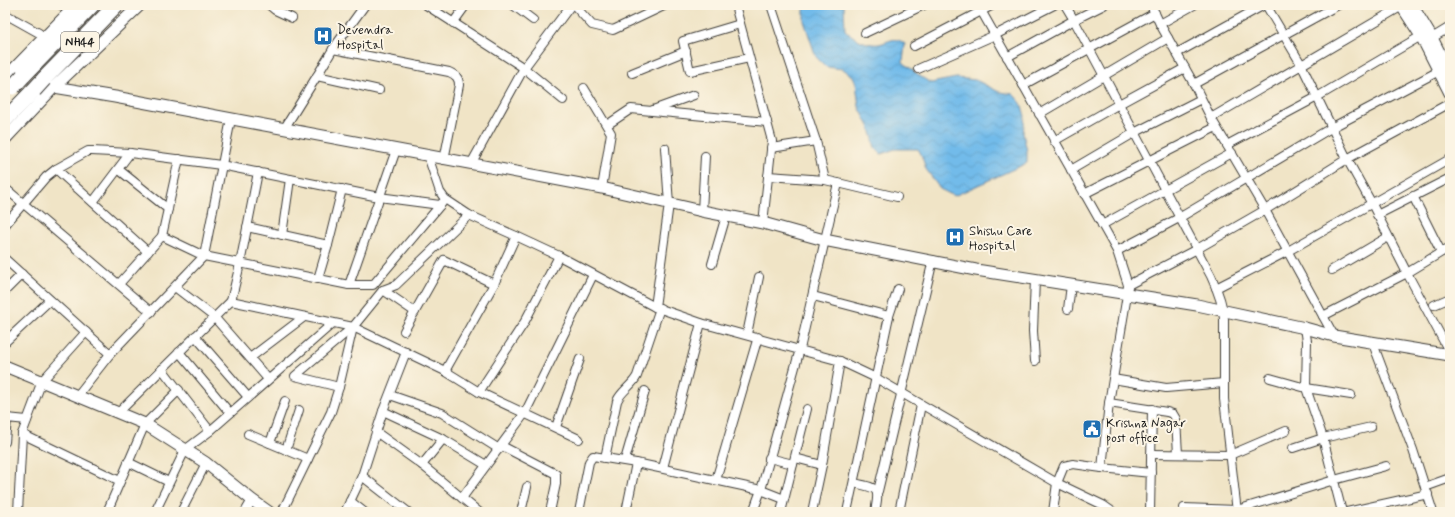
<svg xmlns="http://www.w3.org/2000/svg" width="1455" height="517" font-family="Mynerve,sans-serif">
	<defs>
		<pattern id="water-waves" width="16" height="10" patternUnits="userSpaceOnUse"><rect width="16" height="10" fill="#72bbea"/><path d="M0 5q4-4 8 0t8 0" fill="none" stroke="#62a0c8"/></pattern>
	</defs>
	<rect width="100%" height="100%" fill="#fcf5e5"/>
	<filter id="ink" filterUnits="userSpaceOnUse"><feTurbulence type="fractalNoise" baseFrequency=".025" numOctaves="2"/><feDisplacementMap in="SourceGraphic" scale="8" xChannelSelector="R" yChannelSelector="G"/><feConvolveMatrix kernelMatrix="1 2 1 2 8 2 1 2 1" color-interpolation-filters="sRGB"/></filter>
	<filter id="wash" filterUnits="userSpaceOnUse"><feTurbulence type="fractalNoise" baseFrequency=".012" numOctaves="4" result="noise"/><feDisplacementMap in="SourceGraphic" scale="16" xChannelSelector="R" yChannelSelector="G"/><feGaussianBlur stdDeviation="0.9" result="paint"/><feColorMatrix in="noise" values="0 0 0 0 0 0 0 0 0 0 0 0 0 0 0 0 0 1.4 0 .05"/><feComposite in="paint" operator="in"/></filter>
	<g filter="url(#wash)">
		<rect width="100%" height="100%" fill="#f0e4c6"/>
		<path fill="url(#water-waves)" stroke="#476c83" d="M807 5H844L845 30C853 37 862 43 873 44 886 46 893 33 905 44L903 62 921 77 931 83 956 78 976 80 999 92 1013 94 1021 103 1025 116 1023 133 1027 151V163L954 196 940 189 926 169 921 154 918 149H895L881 154 875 148 870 128 859 107 856 83 853 76 843 69 826 67 816 57 804 21V10Z"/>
	</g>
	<g filter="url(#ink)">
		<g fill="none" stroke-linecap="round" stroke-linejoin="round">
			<defs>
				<g id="street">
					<polyline points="61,5 71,10"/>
					<polyline points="269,5 275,10 292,18"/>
					<polyline points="426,5 524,68 563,100"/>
					<polyline points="513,5 533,20"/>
					<polyline points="574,5 592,25 613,30 666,5"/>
					<polyline points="735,5 772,141 763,223"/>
					<polyline points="771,5 816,141 825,180"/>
					<polyline points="978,5 1117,251 1128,285 1127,295 1109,403 1102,468 1151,473"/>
					<path d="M1065 5 1074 20 1211 276C1217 289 1223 304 1224 319V399L1237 512"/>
					<polyline points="1151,5 1160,24 1194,84 1211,118 1265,210 1334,336"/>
					<polyline points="1266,5 1301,64 1347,159 1372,204 1407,273 1450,353"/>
					<polyline points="5,14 39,33 45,38"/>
					<polyline points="453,23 466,5"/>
					<polyline points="740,24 683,41 690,71 749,58"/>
					<polyline points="1160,24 1194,5"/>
					<polyline points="865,33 924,5"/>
					<polyline points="1432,38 1450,27"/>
					<polyline points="914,46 993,5"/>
					<path d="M333 49 449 72C456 75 459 78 459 85L444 160"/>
					<polyline points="1177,53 1264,5"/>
					<polyline points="1007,57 1074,20 1104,5"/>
					<polyline points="918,69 995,35 1054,5"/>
					<polyline points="632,73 686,51"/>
					<polyline points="317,76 379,90"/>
					<polyline points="1194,84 1338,5"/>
					<polyline points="1023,85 1155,13"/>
					<polyline points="584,88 611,133 602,188"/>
					<polyline points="653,110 694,95"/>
					<polyline points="1039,114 1168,38"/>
					<polyline points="1211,118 1402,6"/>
					<polyline points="231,119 204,256 349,285 396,150"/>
					<polyline points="607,125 631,109 767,122"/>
					<polyline points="284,129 317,76 333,49 365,5"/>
					<polyline points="1054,141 1119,104 1185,68"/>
					<polyline points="1227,145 1317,97 1421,36"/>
					<polyline points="771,148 816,141"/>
					<polyline points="428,156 440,192 445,199 469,215 516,236 559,256 655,307 701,323 840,361 876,378 1057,483 1103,505 1113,512"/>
					<polyline points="471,164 524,68 571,5"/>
					<polyline points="56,169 148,252"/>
					<polyline points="118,169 168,209"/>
					<polyline points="1071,170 1134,133 1201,99"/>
					<polyline points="258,172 240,264 231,301 353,327"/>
					<polyline points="838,183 897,197"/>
					<polyline points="5,188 151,312"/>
					<polyline points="1084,194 1216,127"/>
					<polyline points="1413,196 1441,252"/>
					<polyline points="93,202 130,153"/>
					<polyline points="702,211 705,156"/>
					<polyline points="1377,215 1450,178"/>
					<polyline points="5,225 46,177 56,169 88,151 92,151 130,153 221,165 379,197 440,205"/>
					<polyline points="1102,225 1232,153"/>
					<polyline points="247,227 328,245"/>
					<polyline points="282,235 290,179"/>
					<polyline points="1117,251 1179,218 1331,128 1439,71"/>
					<polyline points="5,259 110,354"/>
					<polyline points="712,264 726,216"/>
					<polyline points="1332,270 1388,237"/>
					<polyline points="318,279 328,245 342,189"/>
					<polyline points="119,284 162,236 179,159"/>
					<polyline points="349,285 373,285 442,203"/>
					<polyline points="1128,285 1197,249 1265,210 1347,159 1450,103"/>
					<polyline points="175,287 214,317 268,379"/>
					<polyline points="1216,288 1288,251 1450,159"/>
					<polyline points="383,290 415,312"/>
					<polyline points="5,291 22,274"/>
					<polyline points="813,296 889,316"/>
					<polyline points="1434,305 1450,298"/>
					<polyline points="655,307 669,204 665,148"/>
					<polyline points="1068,309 1071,285"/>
					<polyline points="1323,316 1407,273 1450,247"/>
					<polyline points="1305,328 1307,341 1306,388 1323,438 1342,512"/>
					<polyline points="404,331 444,260 494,284"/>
					<polyline points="747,334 759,277"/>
					<polyline points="195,336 248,397"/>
					<polyline points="1372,341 1413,450 1433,512"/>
					<polyline points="5,342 50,300"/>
					<polyline points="179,352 230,413"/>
					<polyline points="250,358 304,317"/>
					<polyline points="1035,361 1033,331 1035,279"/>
					<polyline points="162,369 210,431 333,323"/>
					<polyline points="445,371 494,284 516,236"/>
					<polyline points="1270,378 1306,388 1351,395"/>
					<polyline points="1113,379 1166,388 1224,383"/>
					<polyline points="339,387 295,376 353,327 383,290 396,285 469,215"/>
					<polyline points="479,392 524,323 559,256"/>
					<polyline points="390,395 442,413 499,449"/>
					<polyline points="77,396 110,354 204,256 162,236"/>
					<polyline points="1109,403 1167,412 1173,414 1176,419 1178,454"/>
					<polyline points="383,411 443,439 486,465"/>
					<polyline points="118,413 231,301"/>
					<polyline points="556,427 580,359"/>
					<polyline points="376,432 422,465 479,512"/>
					<polyline points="22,434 120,481"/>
					<polyline points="248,434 308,459"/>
					<polyline points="5,442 7,418 27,420"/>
					<polyline points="270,443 285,401"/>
					<polyline points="502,446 556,474 556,484 550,512"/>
					<polyline points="1293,448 1323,438 1371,427"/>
					<polyline points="286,450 299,410"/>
					<polyline points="1151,454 1230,455 1286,431"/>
					<path d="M605 458 617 401C621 391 632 386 637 376L660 308"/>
					<polyline points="769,458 793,464"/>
					<polyline points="795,458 822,465"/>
					<polyline points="625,460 645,391"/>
					<polyline points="128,462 169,482"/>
					<polyline points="422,465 443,439"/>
					<polyline points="663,468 701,323"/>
					<polyline points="362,476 408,512"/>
					<polyline points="716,480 758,337"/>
					<path d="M854 483C878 489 880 486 875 512"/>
					<polyline points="1425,487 1450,478"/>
					<polyline points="878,491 933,260"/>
					<polyline points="462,498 525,413 593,275"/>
					<polyline points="350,501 364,512"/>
					<polyline points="1184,508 1237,510 1334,480 1386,466"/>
					<polyline points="18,512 22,434 42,381 86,332"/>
					<polyline points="107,512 145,424 179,390"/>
					<polyline points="155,512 185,450 210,431"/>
					<polyline points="181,512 206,463"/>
					<polyline points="245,512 252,500"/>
					<polyline points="282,512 331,412 339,387 353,327 445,371 479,392 579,439"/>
					<polyline points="345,512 362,476 383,411 406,352"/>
					<polyline points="521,512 527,487"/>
					<polyline points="579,512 589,462 593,456 636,463"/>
					<polyline points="626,512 636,463 761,490 784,499"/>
					<polyline points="753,512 761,490 800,349 838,183 825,180 768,176"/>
					<polyline points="781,512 807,409"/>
					<polyline points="812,512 822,465 840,361"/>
					<polyline points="847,512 889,316 898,289"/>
					<polyline points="899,512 921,405"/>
					<polyline points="1053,512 1057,483 1064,466 1073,464 1102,468"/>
					<polyline points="1150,512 1152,409"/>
					<polyline points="1347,512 1428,494"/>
				</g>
				<g id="secondary">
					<polyline points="1401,5 1421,36 1450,93"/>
					<polyline points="1412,5 1432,38 1450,74"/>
					<polyline points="5,78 76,5"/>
					<polyline points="54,87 115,97 602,188 702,211 763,223 824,240 976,270 1197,305 1305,328 1334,336 1450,355"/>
					<polyline points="5,139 54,87 140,5"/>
					<polyline points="5,366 145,424 206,463 252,500 269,512"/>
				</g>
				<g id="highway">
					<polyline points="23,76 92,5"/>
					<polyline points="44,79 116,5"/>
					<polyline points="5,120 34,90"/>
				</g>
			</defs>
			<use href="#street" stroke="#3c3a36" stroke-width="10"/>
			<use href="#secondary" stroke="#3c3a36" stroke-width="13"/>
			<use href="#highway" stroke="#3c3a36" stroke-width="17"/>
			<use href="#street" stroke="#fff" stroke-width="8"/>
			<use href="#secondary" stroke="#fff" stroke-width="11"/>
			<use href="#highway" stroke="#fff" stroke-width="15"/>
			<defs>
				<g id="highway-bridge">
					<polyline points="13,87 23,76"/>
					<polyline points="34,90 44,79"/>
				</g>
			</defs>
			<use href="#highway-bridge" stroke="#3c3a36" stroke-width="17" stroke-linecap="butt"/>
			<use href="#highway-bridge" stroke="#fff" stroke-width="15"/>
		</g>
	</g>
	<defs>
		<symbol id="hospital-square" viewBox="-11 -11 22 22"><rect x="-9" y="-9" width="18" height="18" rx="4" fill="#1f6fb2" stroke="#fcf5e5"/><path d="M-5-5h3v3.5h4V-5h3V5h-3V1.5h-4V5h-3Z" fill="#fff"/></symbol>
		<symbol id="civic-square" viewBox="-11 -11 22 22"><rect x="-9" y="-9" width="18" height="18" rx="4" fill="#1f6fb2" stroke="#fcf5e5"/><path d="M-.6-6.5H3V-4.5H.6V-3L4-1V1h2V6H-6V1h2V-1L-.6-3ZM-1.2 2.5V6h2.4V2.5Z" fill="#fff"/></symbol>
	</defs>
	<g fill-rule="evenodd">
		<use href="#hospital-square" x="312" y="25" width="22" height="22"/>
		<use href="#hospital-square" x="944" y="226" width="22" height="22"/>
		<use href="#civic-square" x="1081" y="418" width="22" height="22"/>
	</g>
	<g text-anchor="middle" stroke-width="4" stroke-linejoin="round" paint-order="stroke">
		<rect fill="#fcf5e5" stroke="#5f5d58" stroke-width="1" x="61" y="32" width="38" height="20" rx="3"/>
		<g font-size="12" font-weight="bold" fill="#1c1c1c">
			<text x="80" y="46">NH44</text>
		</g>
		<g font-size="13" fill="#1c1c1c" stroke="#fcf5e5" text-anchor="start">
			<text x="337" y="34">Devendra<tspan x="337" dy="15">Hospital</tspan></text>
			<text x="969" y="235">Shishu Care<tspan x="969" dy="15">Hospital</tspan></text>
			<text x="1106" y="427">Krishna Nagar<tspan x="1106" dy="15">post office</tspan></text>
		</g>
	</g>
	<rect width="1455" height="517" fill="none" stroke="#fcf5e5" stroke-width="20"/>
</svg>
